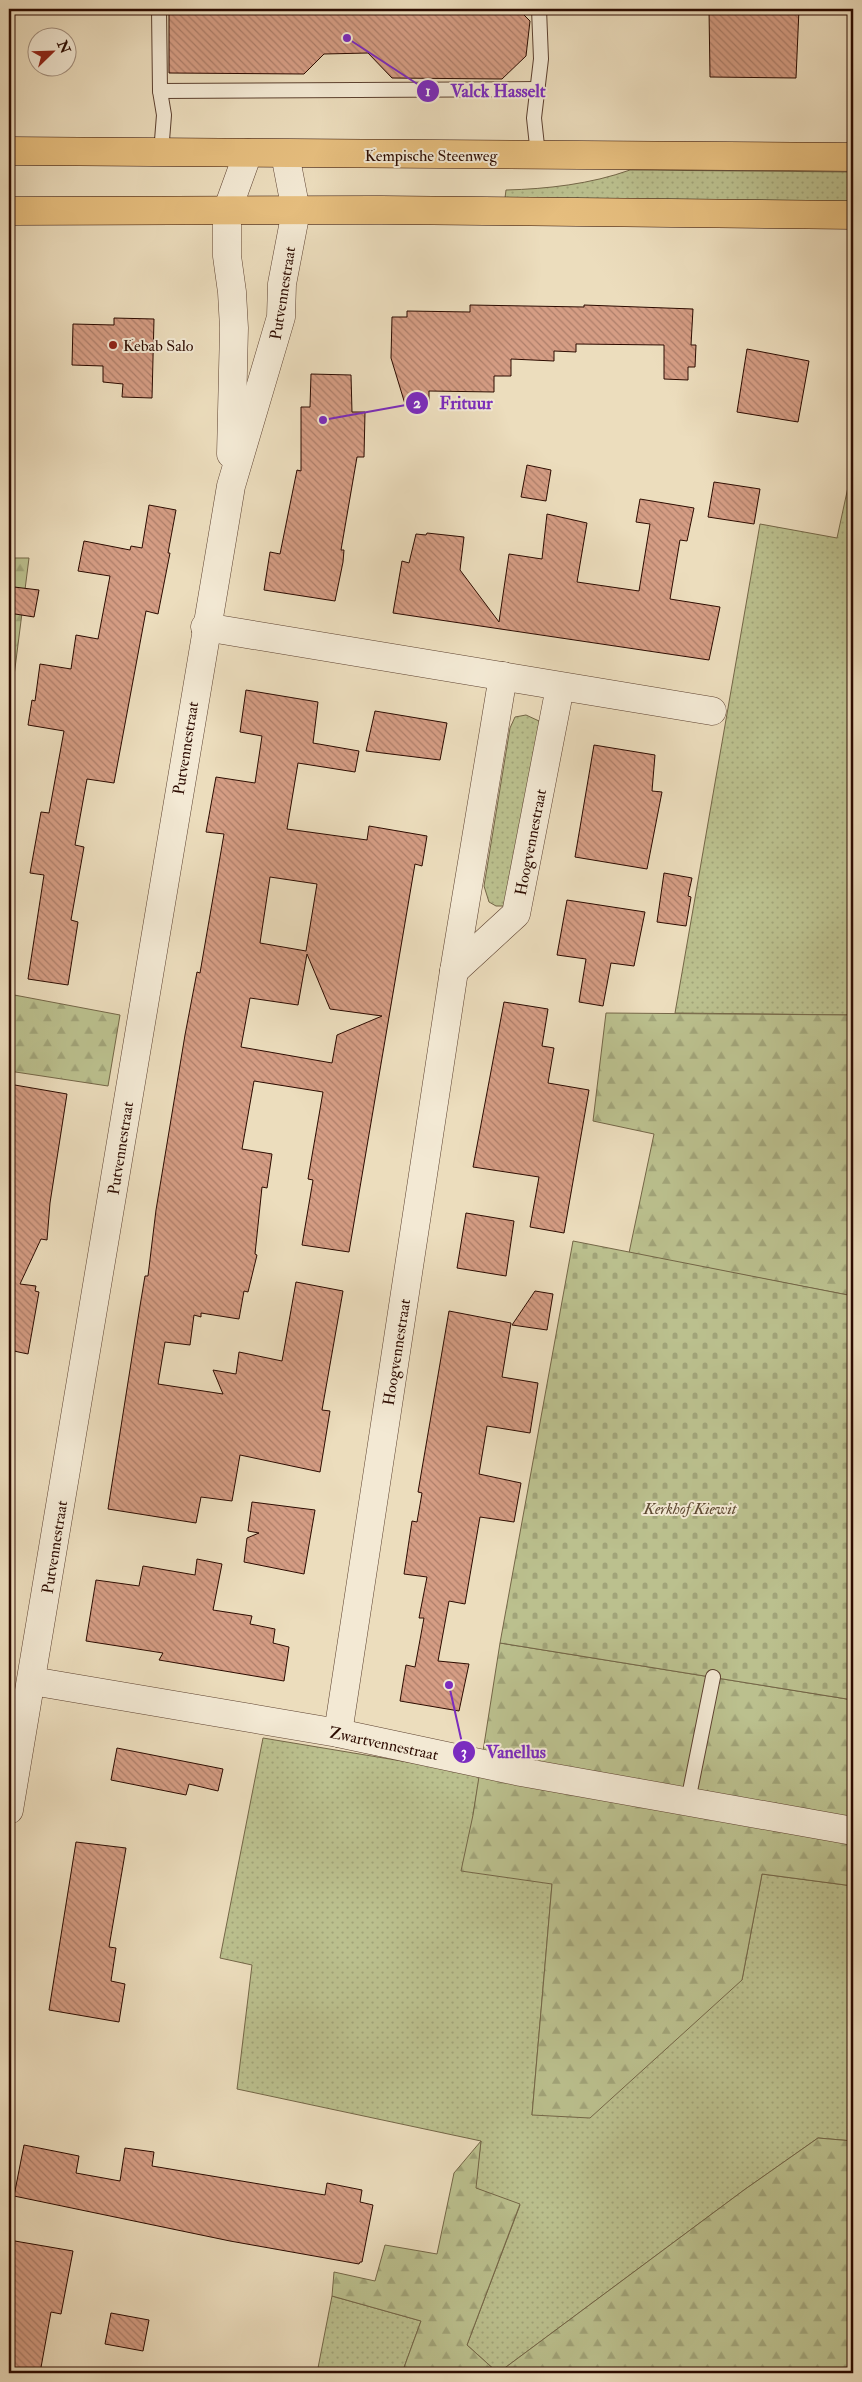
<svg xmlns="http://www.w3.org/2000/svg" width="862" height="2382" font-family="'IM FELL Double Pica',serif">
	<defs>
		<pattern id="green-dots" width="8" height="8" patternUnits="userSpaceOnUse" patternTransform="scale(1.25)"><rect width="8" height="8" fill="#bbc08e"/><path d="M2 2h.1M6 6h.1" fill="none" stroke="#a1a479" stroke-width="1.8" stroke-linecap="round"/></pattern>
		<pattern id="forest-firs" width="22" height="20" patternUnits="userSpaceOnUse" patternTransform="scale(1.25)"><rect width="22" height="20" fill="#bbc08e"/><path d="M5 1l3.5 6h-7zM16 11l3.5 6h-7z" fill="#a1a479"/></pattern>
		<pattern id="cemetery-stones" width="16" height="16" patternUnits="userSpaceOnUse" patternTransform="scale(1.25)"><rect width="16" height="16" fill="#bbc08e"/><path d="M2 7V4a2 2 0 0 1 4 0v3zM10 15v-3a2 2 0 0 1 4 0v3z" fill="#a1a479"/></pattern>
		<pattern id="building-back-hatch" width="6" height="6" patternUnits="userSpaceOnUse" patternTransform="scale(1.25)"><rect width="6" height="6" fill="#d59d84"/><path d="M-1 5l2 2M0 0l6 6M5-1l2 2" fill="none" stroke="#ad7e6a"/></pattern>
	</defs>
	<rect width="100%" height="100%" fill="#ecddbd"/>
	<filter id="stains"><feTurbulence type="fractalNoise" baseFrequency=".004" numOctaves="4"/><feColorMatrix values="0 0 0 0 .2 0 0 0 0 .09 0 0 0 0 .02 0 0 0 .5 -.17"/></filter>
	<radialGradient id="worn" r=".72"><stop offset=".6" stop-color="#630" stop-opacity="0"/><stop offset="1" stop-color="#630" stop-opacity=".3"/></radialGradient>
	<g fill="url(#green-dots)" stroke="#746647">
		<path d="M630 170 853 172V203L505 198 506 190C547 189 591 184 630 170Z"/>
		<polygon points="853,464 853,1015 675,1013 760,524 837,538"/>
		<polygon points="526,715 539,721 541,729 506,906 496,906 489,902 484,886 510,728 515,717"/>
		<polygon points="263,1738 480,1774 473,1815 552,1884 532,2115 742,1980 762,1874 853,1886 853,2141 818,2138 744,2190 498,2373 467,2345 520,2205 475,2188 481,2141 237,2089 252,1965 220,1958"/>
		<polygon points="332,2296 421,2321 402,2373 317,2373"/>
	</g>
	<g fill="url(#forest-firs)" stroke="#746647">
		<polygon points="9,558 29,558 14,676 9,675"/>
		<polygon points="9,994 120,1015 108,1086 9,1071"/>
		<polygon points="606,1013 853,1015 853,1296 629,1253 654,1134 593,1121"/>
		<polygon points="500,1643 853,1700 853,1886 762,1874 742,1980 590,2118 532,2115 552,1884 461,1871 473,1815"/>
		<polygon points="818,2138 853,2141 853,2373 402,2373 421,2321 332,2296 334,2272 375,2281 385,2245 437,2254 454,2173 481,2141 476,2188 520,2204 467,2345 498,2373 744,2190"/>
	</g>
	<polygon fill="url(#cemetery-stones)" stroke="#746647" points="573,1241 853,1296 853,1700 500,1643"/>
	<g fill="url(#building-back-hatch)" stroke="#2c0b00" fill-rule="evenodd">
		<polygon points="169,9 518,9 530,21 526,56 502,79 392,78 368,53 324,54 304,74 169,73"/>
		<polygon points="709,9 799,9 796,78 710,77"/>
		<polygon points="470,305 584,307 584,305 693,309 691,345 696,345 695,367 688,367 688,380 664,379 664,345 576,344 576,352 554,351 554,361 511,359 511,376 494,376 494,392 429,391 429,404 405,404 391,358 392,317 407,317 407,311 470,312"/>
		<polygon points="114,318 154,319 152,398 122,397 123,384 103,382 103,366 72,365 73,324 114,325"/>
		<polygon points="747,349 809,361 798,422 737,412"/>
		<polygon points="311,374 351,375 352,412 365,412 364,457 357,457 341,550 344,550 343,562 335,601 264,590 270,552 280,554 297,470 301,471 301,407 310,407"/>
		<polygon points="527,465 551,470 546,501 521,497"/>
		<polygon points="714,482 760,489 754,524 708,517"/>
		<polygon points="640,499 694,508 687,541 680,540 670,599 720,607 709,660 393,613 402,561 409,563 416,534 426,535 427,533 464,537 460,570 499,622 509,554 542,559 547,514 587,523 577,582 639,591 650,524 636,522"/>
		<polygon points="149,505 176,510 168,553 170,553 158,614 146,611 114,783 87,779 75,845 84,847 71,920 78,922 68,985 28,979 44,875 30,873 41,812 49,813 64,731 28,725 32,700 35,701 40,664 71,669 76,635 98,639 110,576 78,571 84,541 130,550 131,546 142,548"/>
		<polygon points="14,587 39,590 34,617 9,613"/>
		<path d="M246 690 318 702 313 743 359 751 355 772 298 763 287 829 367 840 369 826 427 836 422 866 415 864 349 1252 302 1245 313 1180 308 1179 323 1092 254 1081 242 1149 272 1154 267 1188 262 1187 255 1254 257 1255 248 1292 244 1291 239 1319 201 1313V1317L194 1315 190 1345 165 1342 158 1384 223 1394 213 1370 236 1374 239 1352 282 1361 296 1282 343 1291 322 1410 330 1411 320 1472 240 1455 232 1501 201 1497 196 1523 108 1509 140 1306 145 1276H148L156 1210 185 1035 197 972 200 973 224 834 206 832 216 777 255 783 262 736 240 732ZM270 877 317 884 306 951 260 943ZM307 954 330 1009 382 1016 337 1035 332 1063 241 1047 250 998 298 1005Z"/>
		<polygon points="375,711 447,723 440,760 366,751"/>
		<polygon points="594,745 655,755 652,791 662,792 647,869 575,857"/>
		<polygon points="664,873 692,878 688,896 691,897 686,926 657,922"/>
		<polygon points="567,900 645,912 634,966 611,963 603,1006 579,1002 586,959 557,955"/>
		<polygon points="504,1002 548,1009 542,1046 554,1048 548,1083 589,1090 564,1233 530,1227 539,1177 473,1167"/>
		<polygon points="9,1084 67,1094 50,1203 47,1240 41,1239 20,1284 36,1286 35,1291 39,1292 28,1354 9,1350"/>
		<polygon points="466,1213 514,1221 506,1276 457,1268"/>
		<polygon points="535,1291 553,1294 547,1330 512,1325"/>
		<polygon points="449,1311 511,1323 502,1377 538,1383 530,1433 487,1426 479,1474 521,1483 514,1522 480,1517 465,1604 449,1601 438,1661 469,1664 459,1711 400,1701 406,1665 415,1667 424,1618 419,1618 427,1577 404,1574 412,1521 417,1522 422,1493 418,1492"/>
		<polygon points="252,1502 315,1510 304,1574 244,1562 247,1538 259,1533 248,1531"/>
		<polygon points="197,1559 222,1564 213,1610 252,1616 250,1624 275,1629 273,1643 289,1647 284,1681 159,1660 163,1653 86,1641 96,1580 139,1586 143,1566 195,1575"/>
		<polygon points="117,1748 223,1769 218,1791 189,1784 186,1795 111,1780"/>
		<polygon points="76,1842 126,1848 109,1947 116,1948 111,1981 125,1984 119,2022 49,2010"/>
		<polygon points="24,2145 79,2156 76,2173 120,2181 125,2148 154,2152 152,2166 325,2195 327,2183 362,2190 360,2202 373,2205 362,2262 360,2262 359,2264 230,2241 14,2196"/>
		<polygon points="9,2240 73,2251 61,2314 51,2312 40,2373 9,2373"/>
		<polygon points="111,2313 149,2320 143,2351 105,2344"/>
	</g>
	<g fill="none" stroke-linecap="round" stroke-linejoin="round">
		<defs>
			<g id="lane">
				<polyline points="159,9 160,91 537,89"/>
				<polyline points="160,91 164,115 161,153"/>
				<polyline points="538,155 534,118 541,59 539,9"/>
				<polyline points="688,1801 713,1677"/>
			</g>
			<g id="street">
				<polyline points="231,454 234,328 232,292 227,256 227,211 248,153"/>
				<polyline points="205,627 712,711"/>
				<polyline points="454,971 516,914 560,687"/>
				<polyline points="32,1681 338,1733 521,1772 853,1831"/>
				<polyline points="338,1733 454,971 503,676"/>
				<polyline points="9,1810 231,486 281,317 282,284 296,211 285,154"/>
			</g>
			<g id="primary">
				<polyline points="9,151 853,157"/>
				<polyline points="9,211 381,210 853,215"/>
			</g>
		</defs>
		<use href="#lane" stroke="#5c402f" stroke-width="16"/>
		<use href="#street" stroke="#5c402f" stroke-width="29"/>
		<use href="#primary" stroke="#2c0b00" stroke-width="29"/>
		<use href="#lane" stroke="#f3e9d4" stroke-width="14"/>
		<use href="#street" stroke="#f3e9d4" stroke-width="28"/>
		<use href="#primary" stroke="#e6be7e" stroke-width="28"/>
	</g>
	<circle fill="#8f2418" stroke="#f3e9d4" stroke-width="2" cx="113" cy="345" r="5"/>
	<g text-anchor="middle" stroke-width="4" stroke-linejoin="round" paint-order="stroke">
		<g font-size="16" fill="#2c0b00" stroke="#f3e9d4">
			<text x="431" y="161">Kempische Steenweg</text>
			<text transform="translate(282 293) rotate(-81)" y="6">Putvennestraat</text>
			<text transform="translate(185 748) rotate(-81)" y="6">Putvennestraat</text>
			<text transform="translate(530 842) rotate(-79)" y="6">Hoogvennestraat</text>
			<text transform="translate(120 1148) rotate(-81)" y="6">Putvennestraat</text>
			<text transform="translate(396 1352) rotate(-81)" y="6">Hoogvennestraat</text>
			<text transform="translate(54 1547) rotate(-81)" y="6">Putvennestraat</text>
			<text transform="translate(384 1743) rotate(12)" y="6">Zwartvennestraat</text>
		</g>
		<g font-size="16" fill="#2c0b00" stroke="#f3e9d4" text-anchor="start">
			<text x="123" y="351">Kebab Salo</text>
		</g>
		<g font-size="16" font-style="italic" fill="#5e4a32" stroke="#f3e9d4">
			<text x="690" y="1514">Kerkhof Kiewit</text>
		</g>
	</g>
	<path fill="none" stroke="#7b2cbf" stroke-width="2" d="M347 38L428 91M323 420L417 403M449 1685L464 1752"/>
	<g fill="#7b2cbf" stroke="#f3e9d4" stroke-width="2">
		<circle cx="347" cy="38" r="5"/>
		<circle cx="323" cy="420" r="5"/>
		<circle cx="449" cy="1685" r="5"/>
		<circle cx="428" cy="91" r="12"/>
		<circle cx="417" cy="403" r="12"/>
		<circle cx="464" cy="1752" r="12"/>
	</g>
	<g font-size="15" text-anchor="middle" font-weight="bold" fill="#fff">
		<text x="428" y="96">1</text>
		<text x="417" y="408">2</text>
		<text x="464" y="1757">3</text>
	</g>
	<g font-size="18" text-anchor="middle" font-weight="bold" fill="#7b2cbf" stroke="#f3e9d4" stroke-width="4" stroke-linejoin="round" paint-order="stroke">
		<text x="498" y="97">Valck Hasselt</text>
		<text x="466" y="409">Frituur</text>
		<text x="516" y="1758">Vanellus</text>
	</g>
	<rect width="862" height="2382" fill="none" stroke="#ecddbd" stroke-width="30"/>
	<rect x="10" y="10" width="842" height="2362" fill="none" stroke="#2c0b00" stroke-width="2.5"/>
	<rect x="15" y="15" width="832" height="2352" fill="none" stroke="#2c0b00"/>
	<g transform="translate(52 52) rotate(67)"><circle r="24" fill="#f3e9d4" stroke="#a3907f"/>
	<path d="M0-4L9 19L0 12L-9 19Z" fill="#8f2418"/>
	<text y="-8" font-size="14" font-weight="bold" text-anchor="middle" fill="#2c0b00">N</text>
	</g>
	<rect width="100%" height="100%" filter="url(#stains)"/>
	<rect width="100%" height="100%" fill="url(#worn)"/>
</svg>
